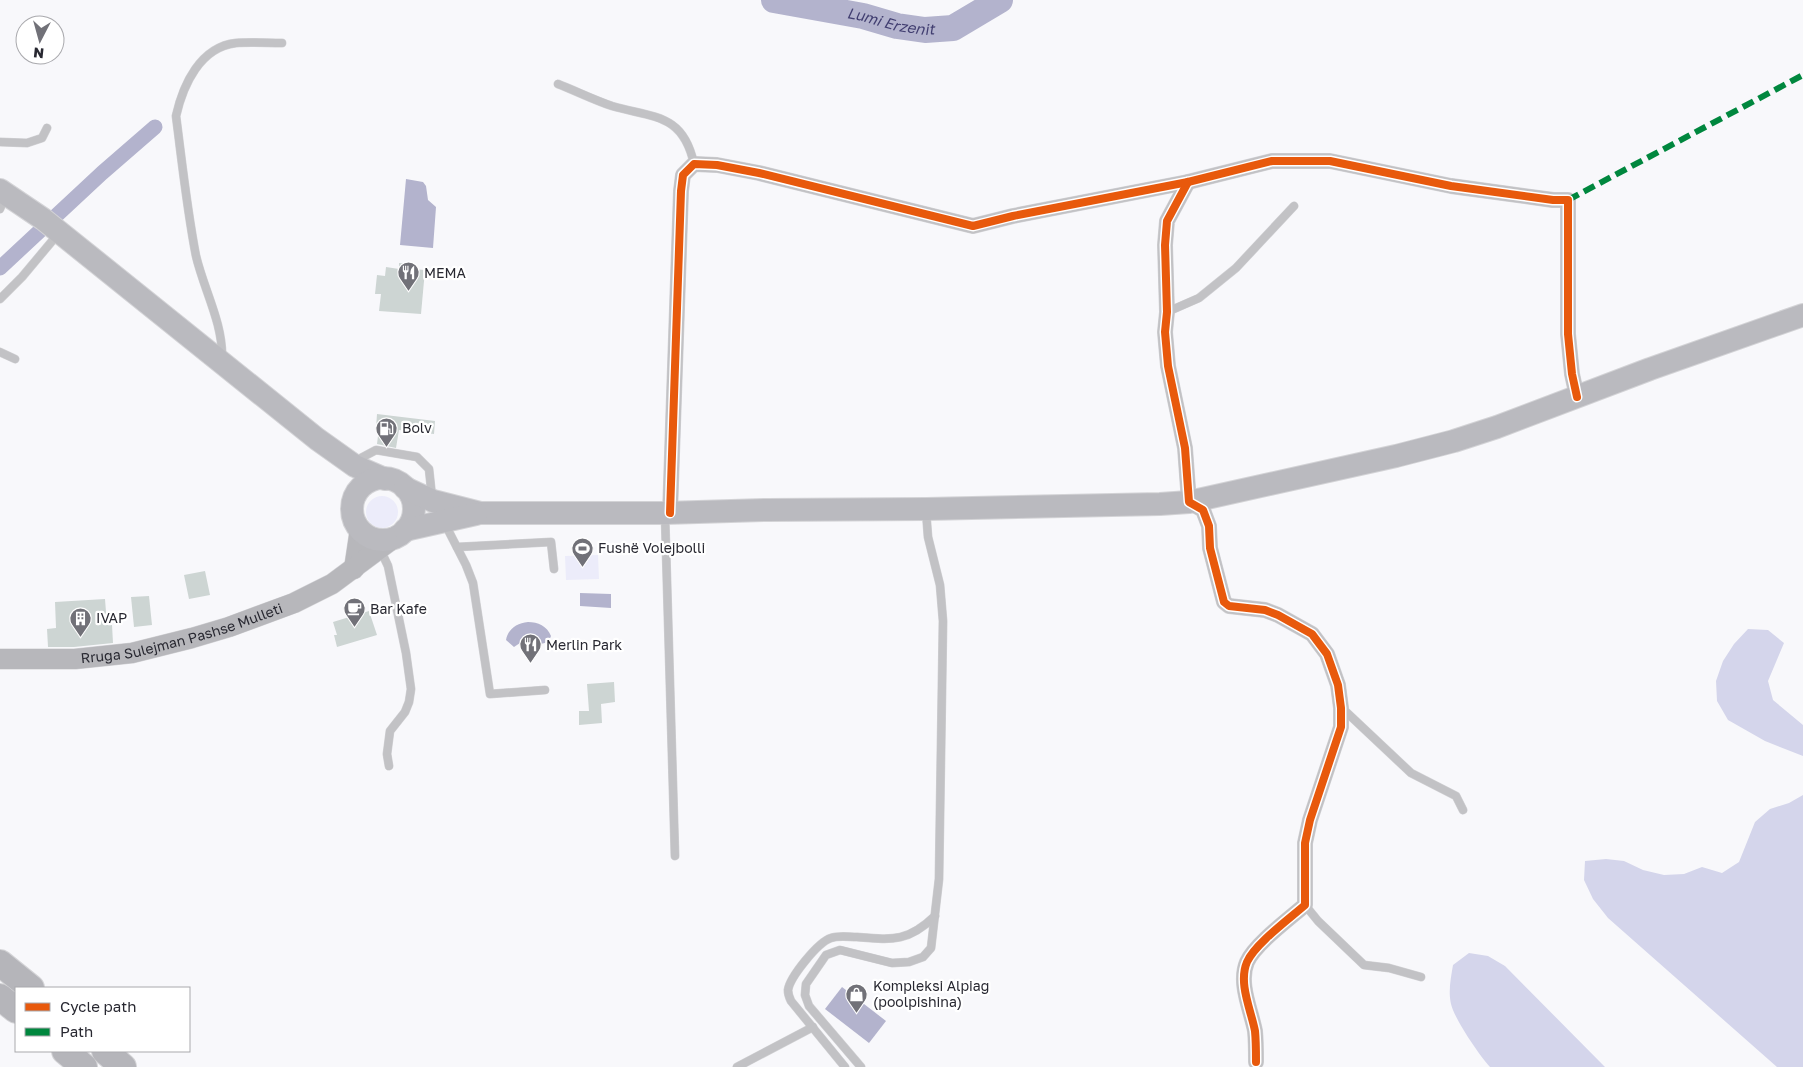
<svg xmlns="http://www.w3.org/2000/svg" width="1803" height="1067" font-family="'Golos Text',sans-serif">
	<rect width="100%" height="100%" fill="#f8f8fb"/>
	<g fill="#ececfa">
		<circle cx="382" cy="512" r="16"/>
		<polygon points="598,555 599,579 566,580 565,556"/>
	</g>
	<g fill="#d4d5eb">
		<polygon points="1748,629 1768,630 1784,643 1768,681 1773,700 1803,725 1803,756 1765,741 1728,720 1717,701 1716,681 1723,661 1734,644"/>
		<polygon points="1803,795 1803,1067 1777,1067 1608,918 1593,899 1584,880 1585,861 1606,859 1624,861 1643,870 1664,875 1684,874 1702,867 1722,873 1739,862 1755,822 1770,809 1789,803"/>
		<path d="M1469 953 1488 956 1505 966 1605 1067H1490C1479 1055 1454 1018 1451 1004 1448 991 1451 977 1453 965Z"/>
	</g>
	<g fill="#b3b3cd">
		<polygon points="406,179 423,182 426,186 428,200 436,207 433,248 400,245"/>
		<polygon points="580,593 611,594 611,608 580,606"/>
		<path d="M528 622C538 622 547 626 551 636L549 641C540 647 533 642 525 637L520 643 514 647 506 640C508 629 517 623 528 622Z"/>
		<polygon points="842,987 886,1021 869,1043 825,1009"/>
	</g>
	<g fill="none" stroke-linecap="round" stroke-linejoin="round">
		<polyline stroke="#b3b3cd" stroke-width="15" points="0,268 102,173 155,127"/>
		<path stroke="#b3b3cd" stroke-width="26" id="s1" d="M774 0 863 16 897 26 925 30 953 28 1000 0"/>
	</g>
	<g fill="#cdd5d3">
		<polygon points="399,263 412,264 412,269 425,270 421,314 379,311 381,294 375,294 377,275 385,276 386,267 399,269"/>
		<polygon points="377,414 435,421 434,434 399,430 396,448 377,444 379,428 376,428"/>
		<polygon points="205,571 210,595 189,599 184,575"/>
		<polygon points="149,596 152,625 134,627 131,597"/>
		<polygon points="105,599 107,625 112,625 113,643 74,647 48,647 47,629 56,628 55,602"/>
		<polygon points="369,611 377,635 337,647 334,635 337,635 333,622"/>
		<polygon points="614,682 615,702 601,704 602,723 579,725 579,711 589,711 587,684"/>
	</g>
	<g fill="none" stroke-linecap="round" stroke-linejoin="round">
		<defs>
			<g id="lane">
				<path d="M558 84C576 91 594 100 612 106 653 118 683 113 694 164"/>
				<polyline points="0,142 27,143 42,138 47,128"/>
				<polyline points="0,209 5,196"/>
				<polyline points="0,299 22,277 58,234"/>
				<polyline points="1167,312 1199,298 1236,268 1294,206"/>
				<polyline points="0,352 15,359"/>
				<path d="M222 358C223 323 204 290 196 256 187 210 182 162 176 116 183 85 200 47 236 43 251 42 267 43 282 43"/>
				<polyline points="357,464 361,458 376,450 417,457 429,469 432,497"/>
				<polyline points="665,515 675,856"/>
				<polyline points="445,524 466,565 473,583 490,694 545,690"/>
				<polyline points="457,547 551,542 554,569"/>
				<polyline points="380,549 388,566 406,653 411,689 409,702 405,712 390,731 387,754 389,766"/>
				<polyline points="1343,709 1411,773 1456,796 1463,810"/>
				<polyline points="1305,905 1318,921 1364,965 1389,968 1421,977"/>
				<polyline points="737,1067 813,1027"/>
				<path d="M845 1067 791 1001C789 997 788 995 788 990 790 977 818 942 831 938 839 935 849 937 857 937 893 940 908 942 935 916"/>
				<polyline points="861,1067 809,1006 805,995 806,984 826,955 840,950 892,963 909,962 923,957 931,948 939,879 943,621 940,585 928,537 926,511"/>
			</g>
			<g id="street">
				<path d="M1188 182 1167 221 1165 245 1167 312 1165 332 1168 366 1185 448 1189 502 1203 510 1209 526 1210 548 1224 602 1229 606 1265 610 1278 615 1312 634 1327 654 1338 685 1341 708V727L1310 820 1305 843V905C1289 919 1255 944 1247 962 1238 983 1251 1010 1255 1031 1256 1041 1256 1051 1256 1062"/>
				<polyline points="670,513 681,191 683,175 694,164 717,165 759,173 973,226 1013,216 1188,182 1272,161 1330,161 1451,186 1553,200 1568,200 1568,334 1572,374 1577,397"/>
			</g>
			<g id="secondary">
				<polyline points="354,569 360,529"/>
				<path id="s2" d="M0 659H75L132 653 192 638 229 627 294 603 332 584 398 535"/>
			</g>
			<g id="primary">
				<polyline points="0,190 43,219 317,439 355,466 385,479"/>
				<circle cx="383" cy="509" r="31"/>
				<polyline points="405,488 433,501 480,513 665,513 766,510 926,509 1160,504 1189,502 1396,456 1454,441 1497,427 1650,369 1803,315"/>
				<polyline points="405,530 476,514"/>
			</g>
			<g id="highway">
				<polyline points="0,963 31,988"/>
				<polyline points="0,997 16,1010"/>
				<polyline points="65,1051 84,1067"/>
				<polyline points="105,1051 123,1067"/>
			</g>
		</defs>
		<use href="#lane" stroke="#d3d3d6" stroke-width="9"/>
		<use href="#street" stroke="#d3d3d6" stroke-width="16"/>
		<use href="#secondary" stroke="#d3d3d6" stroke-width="21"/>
		<use href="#primary" stroke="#d3d3d6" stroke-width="24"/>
		<use href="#highway" stroke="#d3d3d6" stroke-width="28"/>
		<use href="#lane" stroke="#c2c2c5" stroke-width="8"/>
		<use href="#street" stroke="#c2c2c5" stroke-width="15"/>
		<use href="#secondary" stroke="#b7b7bb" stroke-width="20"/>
		<use href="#primary" stroke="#bababf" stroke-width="22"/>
		<use href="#highway" stroke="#b5b5ba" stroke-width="26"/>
		<polyline stroke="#00873e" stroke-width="6" stroke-dasharray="12 6" stroke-linecap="butt" points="1568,200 1803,75"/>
		<defs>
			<g id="cycleway">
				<path d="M1188 182 1167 221 1165 245 1167 312 1165 332 1168 366 1185 448 1189 502 1203 510 1209 526 1210 548 1224 602 1229 606 1265 610 1278 615 1312 634 1327 654 1338 685 1341 708V727L1310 820 1305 843V905C1289 919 1255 944 1247 962 1238 983 1251 1010 1255 1031 1256 1041 1256 1051 1256 1062"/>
				<polyline points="670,513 681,191 683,175 694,164 717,165 759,173 973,226 1013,216 1188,182 1272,161 1330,161 1451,186 1553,200 1568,200 1568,334 1572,374 1577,397"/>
			</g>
		</defs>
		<use href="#cycleway" stroke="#fff" stroke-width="11"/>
		<use href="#cycleway" stroke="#e8590c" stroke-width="8"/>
	</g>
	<defs>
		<symbol id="restaurant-pin" viewBox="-11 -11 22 30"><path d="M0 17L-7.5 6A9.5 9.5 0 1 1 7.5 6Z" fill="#717178" stroke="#fff"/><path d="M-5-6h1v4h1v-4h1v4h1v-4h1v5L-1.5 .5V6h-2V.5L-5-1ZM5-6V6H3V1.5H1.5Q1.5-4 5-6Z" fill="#fff"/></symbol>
		<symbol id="fuel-pin" viewBox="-11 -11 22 30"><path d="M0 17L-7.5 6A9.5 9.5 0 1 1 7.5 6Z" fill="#717178" stroke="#fff"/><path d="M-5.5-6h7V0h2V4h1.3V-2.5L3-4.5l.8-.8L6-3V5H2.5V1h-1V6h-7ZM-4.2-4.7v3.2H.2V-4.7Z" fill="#fff"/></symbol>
		<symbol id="stadium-pin" viewBox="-11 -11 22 30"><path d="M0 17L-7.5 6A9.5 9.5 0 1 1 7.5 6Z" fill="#717178" stroke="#fff"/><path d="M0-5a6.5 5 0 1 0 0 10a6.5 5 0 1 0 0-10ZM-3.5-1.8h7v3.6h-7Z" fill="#fff"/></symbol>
		<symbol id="cafe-pin" viewBox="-11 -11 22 30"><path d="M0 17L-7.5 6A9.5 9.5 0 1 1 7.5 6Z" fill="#717178" stroke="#fff"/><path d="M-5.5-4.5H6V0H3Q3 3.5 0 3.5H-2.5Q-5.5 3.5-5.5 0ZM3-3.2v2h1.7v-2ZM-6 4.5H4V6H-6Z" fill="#fff"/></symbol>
		<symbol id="building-pin" viewBox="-11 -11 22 30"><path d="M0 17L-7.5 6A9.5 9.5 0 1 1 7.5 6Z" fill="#717178" stroke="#fff"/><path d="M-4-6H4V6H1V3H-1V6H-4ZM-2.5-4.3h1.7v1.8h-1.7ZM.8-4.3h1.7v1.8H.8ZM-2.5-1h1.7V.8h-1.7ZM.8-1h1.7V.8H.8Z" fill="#fff"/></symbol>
		<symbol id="shop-pin" viewBox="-11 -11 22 30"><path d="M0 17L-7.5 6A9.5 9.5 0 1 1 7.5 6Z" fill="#717178" stroke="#fff"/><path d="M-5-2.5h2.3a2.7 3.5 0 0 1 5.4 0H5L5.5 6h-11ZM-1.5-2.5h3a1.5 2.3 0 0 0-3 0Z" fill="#fff"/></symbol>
	</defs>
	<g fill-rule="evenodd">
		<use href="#restaurant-pin" x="396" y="260" width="25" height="34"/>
		<use href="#fuel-pin" x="374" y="416" width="25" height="34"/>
		<use href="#stadium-pin" x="570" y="536" width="25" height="34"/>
		<use href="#cafe-pin" x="342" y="596" width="25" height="34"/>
		<use href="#building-pin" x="68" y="606" width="25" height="34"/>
		<use href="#restaurant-pin" x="518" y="632" width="25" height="34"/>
		<use href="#shop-pin" x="844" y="982" width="25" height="34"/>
	</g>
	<g text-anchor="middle" stroke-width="4.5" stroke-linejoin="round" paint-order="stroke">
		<g font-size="14" fill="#282831" stroke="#fff" text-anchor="start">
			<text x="424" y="278">MEMA</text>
			<text x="402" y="433">Bolv</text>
			<text x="598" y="553">Fushë Volejbolli</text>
			<text x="370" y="614">Bar Kafe</text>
			<text x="96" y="623">IVAP</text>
			<text x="546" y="650">Merlin Park</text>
			<text x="873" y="991">Kompleksi Alpiag<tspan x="873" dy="16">(poolpishina)</tspan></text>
		</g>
		<g font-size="14" fill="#282831" stroke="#fff">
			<text dy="5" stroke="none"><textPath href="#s2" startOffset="185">Rruga Sulejman Pashse Mulleti</textPath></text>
		</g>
		<g font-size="15" font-style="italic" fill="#423f71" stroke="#fff">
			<text dy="5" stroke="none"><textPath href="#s1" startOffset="119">Lumi Erzenit</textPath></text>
		</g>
	</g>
	<rect x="15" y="987" width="175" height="65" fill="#ffffff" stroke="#a9a9ad"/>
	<rect x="25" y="1003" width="25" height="8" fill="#e8590c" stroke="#a9a9ad"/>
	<text x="60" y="1012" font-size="15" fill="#282831">Cycle path</text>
	<rect x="25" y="1028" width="25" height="8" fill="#00873e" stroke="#a9a9ad"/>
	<text x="60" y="1037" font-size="15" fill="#282831">Path</text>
	<g transform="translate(40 40) rotate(186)"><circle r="24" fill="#ffffff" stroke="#a9a9ad"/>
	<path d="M0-4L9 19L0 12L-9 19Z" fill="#717178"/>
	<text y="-8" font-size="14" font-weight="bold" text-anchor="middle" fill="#282831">N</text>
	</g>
</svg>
